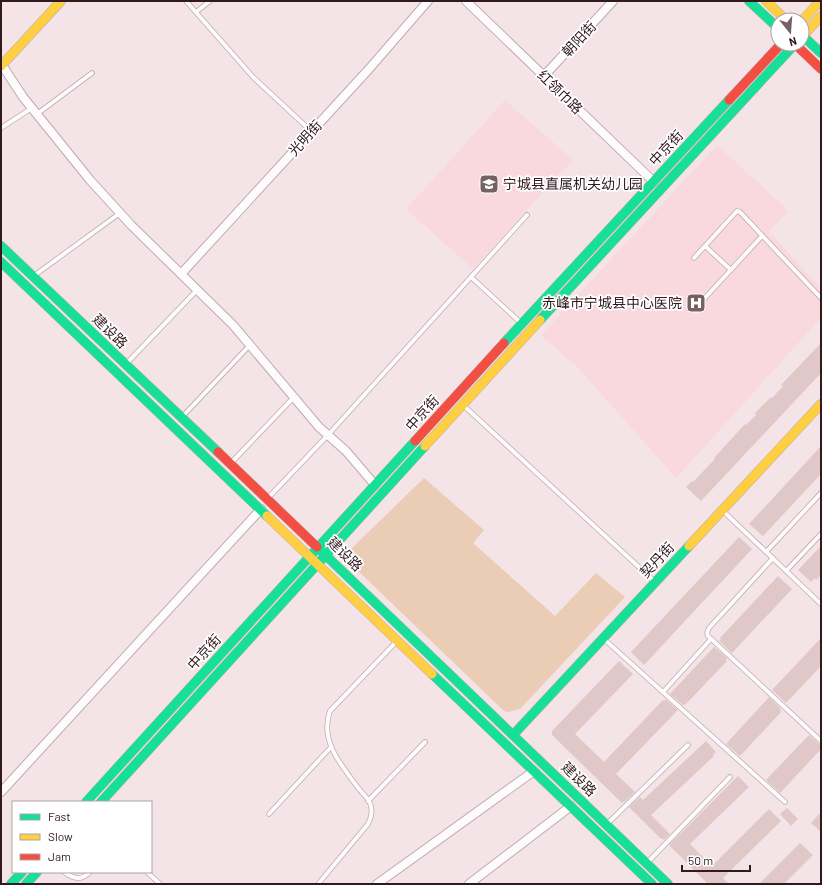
<svg xmlns="http://www.w3.org/2000/svg" width="822" height="885" font-family="Barlow,'Noto Sans SC',sans-serif">
	<rect width="100%" height="100%" fill="#f4e4e7"/>
	<g fill="#fad9de">
		<polygon points="505,100 573,160 473,269 406,209"/>
		<polygon points="717,145 789,211 769,232 821,288 821,318 676,478 579,369 541,335"/>
	</g>
	<polygon fill="#ebccb5" points="424,478 484,530 473,543 555,616 596,573 625,597 520,709 508,712 504,711 353,566 351,549"/>
	<g fill="#dfc8c7">
		<polygon points="821,343 821,373 701,501 686,487 692,481 693,482 715,459 714,458 745,424 746,425 756,415 755,413 771,397 772,398 783,386 781,385"/>
		<polygon points="821,446 821,474 763,536 749,524"/>
		<polygon points="739,537 752,549 644,665 631,652"/>
		<polygon points="821,546 821,575 816,580 815,578 811,582 798,570"/>
		<polygon points="778,576 792,589 732,653 719,641 721,639 720,638"/>
		<polygon points="821,638 821,666 786,703 772,690"/>
		<polygon points="714,647 727,658 726,660 727,661 685,705 684,704 683,705 670,694"/>
		<polygon points="619,661 633,674 575,734 604,762 663,700 664,701 665,699 678,710 616,774 635,792 624,802 623,802 622,803 552,735 552,731"/>
		<polygon points="769,697 781,709 780,710 781,712 740,756 726,744"/>
		<polygon points="809,735 819,744 821,744 821,749 780,793 766,780"/>
		<polygon points="706,741 716,752 713,755 714,756 651,815 670,834 664,840 662,838 661,839 629,807 640,797 643,800"/>
		<polygon points="738,776 749,787 690,844 712,866 769,809 781,821 723,878 729,884 708,884 669,845"/>
		<polygon points="787,808 798,819 791,826 780,814"/>
		<polygon points="821,812 821,832 811,823"/>
		<polygon points="800,843 813,855 784,884 759,884"/>
	</g>
	<g fill="none" stroke-linecap="round" stroke-linejoin="round">
		<defs>
			<g id="lane">
				<polyline points="186,1 253,77 311,131"/>
				<polyline points="196,12 210,1"/>
				<polyline points="37,114 92,73"/>
				<polyline points="1,128 32,108"/>
				<polyline points="705,246 731,270"/>
				<polyline points="694,258 737,211 740,212 821,298"/>
				<polyline points="35,275 120,213"/>
				<polyline points="471,277 521,323"/>
				<polyline points="704,299 762,236"/>
				<polyline points="127,363 197,290"/>
				<polyline points="463,405 654,581"/>
				<polyline points="183,416 250,345"/>
				<polyline points="231,463 294,397"/>
				<polyline points="268,498 328,435 527,215"/>
				<polyline points="723,511 821,604"/>
				<polyline points="766,552 821,493"/>
				<path d="M773 558 709 628C707 631 707 634 708 636L821 741"/>
				<polyline points="786,571 821,534"/>
				<polyline points="604,639 785,802"/>
				<polyline points="663,692 711,639"/>
				<polyline points="368,801 425,742"/>
				<polyline points="269,814 331,747"/>
				<polyline points="607,824 688,745"/>
				<polyline points="647,863 730,777"/>
				<path d="M64 872C74 879 81 881 90 872"/>
				<polyline points="147,872 160,884"/>
				<path d="M319 883 368 824C371 818 373 810 370 803 368 798 362 793 359 789 342 766 319 741 330 711L396 642"/>
			</g>
			<g id="street">
				<polyline points="466,1 654,182"/>
				<polyline points="2,65 23,97 90,180 131,225 233,325 319,427 346,451 375,485"/>
				<polyline points="544,76 613,1"/>
				<polyline points="181,274 369,69 428,1"/>
				<polyline points="1,792 261,509"/>
				<polyline points="377,884 534,771"/>
				<polyline points="469,884 571,806"/>
			</g>
			<g id="fast">
				<polyline points="749,1 778,28"/>
				<polyline points="802,35 821,53"/>
				<polyline points="1,246 218,452"/>
				<polyline points="1,262 267,516"/>
				<polyline points="540,320 795,44"/>
				<polyline points="504,343 729,100"/>
				<polyline points="317,547 668,884"/>
				<polyline points="432,674 652,884"/>
				<polyline points="513,735 689,546"/>
				<polyline points="86,802 415,441"/>
				<polyline points="101,802 425,446"/>
				<polyline points="11,884 22,872"/>
				<polyline points="26,884 37,872"/>
			</g>
			<g id="slow">
				<polyline points="766,1 786,20"/>
				<polyline points="802,21 820,1"/>
				<polyline points="802,37 821,16"/>
				<polyline points="1,66 61,1"/>
				<polyline points="425,446 540,320"/>
				<polyline points="267,516 432,674"/>
				<polyline points="689,546 821,404"/>
			</g>
			<g id="jam">
				<polyline points="795,44 821,69"/>
				<polyline points="729,100 781,44"/>
				<polyline points="415,441 504,343"/>
				<polyline points="218,452 317,547"/>
			</g>
		</defs>
		<use href="#lane" stroke="#bfabaf" stroke-width="5.5"/>
		<use href="#street" stroke="#bfabaf" stroke-width="10"/>
		<use href="#fast" stroke="#bfabaf" stroke-width="10"/>
		<use href="#slow" stroke="#bfabaf" stroke-width="10"/>
		<use href="#jam" stroke="#bfabaf" stroke-width="10"/>
		<use href="#lane" stroke="#fdfbfb" stroke-width="4"/>
		<use href="#street" stroke="#fdfbfb" stroke-width="8"/>
		<use href="#fast" stroke="#16e098" stroke-width="9"/>
		<use href="#slow" stroke="#ffcf43" stroke-width="9"/>
		<use href="#jam" stroke="#f24e42" stroke-width="9"/>
	</g>
	<defs>
		<symbol id="school-square" viewBox="-11 -11 22 22"><rect x="-9" y="-9" width="18" height="18" rx="4" fill="#756064" stroke="#fff"/><path d="M0-5L7-2L0 1L-7-2ZM-4 1L0 2.5L4 1V4Q0 6-4 4Z" fill="#fff"/></symbol>
		<symbol id="hospital-square" viewBox="-11 -11 22 22"><rect x="-9" y="-9" width="18" height="18" rx="4" fill="#756064" stroke="#fff"/><path d="M-5-5h3v3.5h4V-5h3V5h-3V1.5h-4V5h-3Z" fill="#fff"/></symbol>
	</defs>
	<g fill-rule="evenodd">
		<use href="#school-square" x="478" y="173" width="22" height="22"/>
		<use href="#hospital-square" x="685" y="292" width="22" height="22"/>
	</g>
	<g text-anchor="middle" stroke-width="3.5" stroke-linejoin="round" paint-order="stroke">
		<g font-size="14" fill="#31191e" stroke="#fff">
			<text transform="translate(579 39) rotate(-47)" y="5">朝阳街</text>
			<text transform="translate(560 92) rotate(44)" y="5">红领巾路</text>
			<text transform="translate(305 138) rotate(-48)" y="5">光明街</text>
			<text transform="translate(666 148) rotate(-47)" y="5">中京街</text>
			<text transform="translate(110 331) rotate(44)" y="5">建设路</text>
			<text transform="translate(422 413) rotate(-48)" y="5">中京街</text>
			<text transform="translate(345 554) rotate(44)" y="5">建设路</text>
			<text transform="translate(657 560) rotate(-47)" y="5">契丹街</text>
			<text transform="translate(204 652) rotate(-48)" y="5">中京街</text>
			<text transform="translate(579 779) rotate(44)" y="5">建设路</text>
		</g>
		<g font-size="14" fill="#31191e" stroke="#fff" text-anchor="start">
			<text x="503" y="189">宁城县直属机关幼儿园</text>
			<text x="682" y="308" text-anchor="end">赤峰市宁城县中心医院</text>
		</g>
	</g>
	<rect width="822" height="885" fill="none" stroke="#31191e" stroke-width="4"/>
	<rect x="12" y="801" width="140" height="72" fill="#ffffff" stroke="#ada3a5"/>
	<rect x="20" y="814" width="20" height="6" fill="#16e098" stroke="#ada3a5"/>
	<text x="48" y="821" font-size="12" fill="#31191e">Fast</text>
	<rect x="20" y="834" width="20" height="6" fill="#ffcf43" stroke="#ada3a5"/>
	<text x="48" y="841" font-size="12" fill="#31191e">Slow</text>
	<rect x="20" y="854" width="20" height="6" fill="#f24e42" stroke="#ada3a5"/>
	<text x="48" y="861" font-size="12" fill="#31191e">Jam</text>
	<g transform="translate(790 32) rotate(163)"><circle r="19" fill="#ffffff" stroke="#ada3a5"/>
	<path d="M0-3L7 15L0 10L-7 15Z" fill="#756064"/>
	<text y="-6" font-size="11" font-weight="bold" text-anchor="middle" fill="#31191e">N</text>
	</g>
	<path d="M682 865v6h68v-6" fill="none" stroke="#31191e" stroke-width="2"/>
	<text x="688" y="865" font-size="12" fill="#31191e" stroke="#ffffff" stroke-width="3" paint-order="stroke">50 m</text>
</svg>
